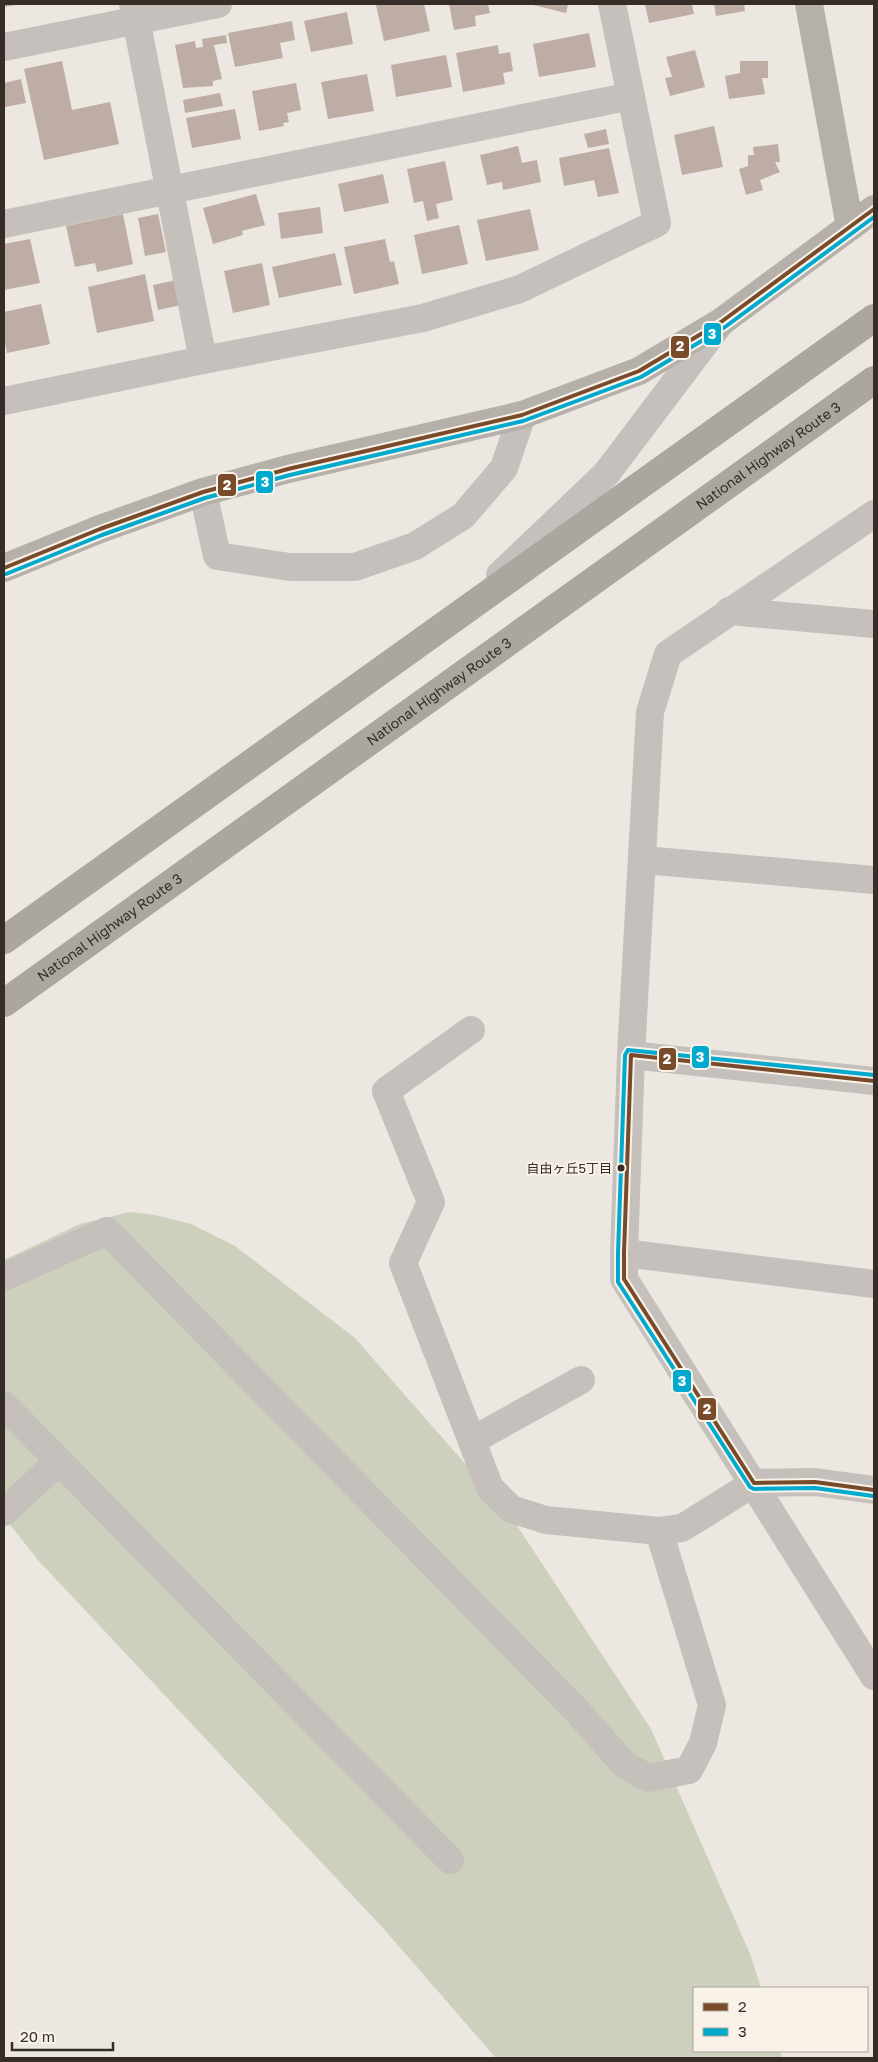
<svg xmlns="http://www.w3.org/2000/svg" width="878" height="2062" font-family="'Golos Text','Noto Sans JP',sans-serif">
	<rect width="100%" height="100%" fill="#ece7e1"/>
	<polygon fill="#cdd0bc" points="130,1212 155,1215 191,1224 235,1246 355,1338 510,1515 651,1729 750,1954 761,1988 694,1988 694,2051 780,2051 782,2058 496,2058 382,1927 38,1560 4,1517 4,1260 80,1224"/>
	<g fill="#beada4">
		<polygon points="4,4 16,4 16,5 4,7"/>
		<polygon points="383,4 424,4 430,31 384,41 376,5"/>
		<polygon points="449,4 488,4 490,13 475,16 476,26 454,30"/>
		<polygon points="529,4 568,4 566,13"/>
		<polygon points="645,4 692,4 694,14 649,23"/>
		<polygon points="714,4 744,4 745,11 716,16"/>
		<polygon points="347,12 353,44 311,52 304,21"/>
		<polygon points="292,21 295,40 280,43 283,58 235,67 228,33"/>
		<polygon points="589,33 596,67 539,77 533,44"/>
		<polygon points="226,35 227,43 214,45 222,79 213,81 213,86 183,88 175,45 195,41 196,48 203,47 202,39"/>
		<polygon points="498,45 499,54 510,52 513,71 503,73 505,84 463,92 456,53"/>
		<polygon points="695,50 705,87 670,96 665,78 672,77 666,57"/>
		<polygon points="446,55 452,87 396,97 391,65"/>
		<polygon points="62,61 72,110 110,102 119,144 44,160 24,69"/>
		<polygon points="740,61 768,61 768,78 762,78 765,94 729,99 725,76 740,73"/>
		<polygon points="367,74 374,111 328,119 321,82"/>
		<polygon points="21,79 26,103 5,107 4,83"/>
		<polygon points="296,83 301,110 287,113 289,122 283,123 284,126 259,131 252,91"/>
		<polygon points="220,93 223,106 185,113 183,100"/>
		<polygon points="235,109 241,139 192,148 186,118"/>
		<polygon points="714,126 723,167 682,175 674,135"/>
		<polygon points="606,129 609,144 588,148 584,134"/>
		<polygon points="778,144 780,162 775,162 780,172 760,180 763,190 746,195 739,169 748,166 748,155 754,155 753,147"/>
		<polygon points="518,146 522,163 537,160 541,182 503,190 502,182 487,185 480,155"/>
		<polygon points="609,148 619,193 598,197 594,180 564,186 559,158"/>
		<polygon points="445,161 453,200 436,204 439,218 427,221 423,201 414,203 407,169"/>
		<polygon points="383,174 389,203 344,212 338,184"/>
		<polygon points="256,194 265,225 242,231 243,235 213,244 203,208"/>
		<polygon points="320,207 323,233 281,239 278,213"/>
		<polygon points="530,209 539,250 486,261 477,220"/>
		<polygon points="123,214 133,264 97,272 95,263 75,267 66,226"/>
		<polygon points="158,214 166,252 145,256 138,218"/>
		<polygon points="459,225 468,264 422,274 414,235"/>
		<polygon points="30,239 40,283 4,290 4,244"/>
		<polygon points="385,239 390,262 394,261 399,284 354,294 344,247"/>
		<polygon points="335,253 342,285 279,298 272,267"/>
		<polygon points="262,263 270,305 233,313 224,271"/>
		<polygon points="145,274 154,321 97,333 88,287"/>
		<polygon points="181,279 186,304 158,310 153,285"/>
		<polygon points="41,304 50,344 7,353 4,337 4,312"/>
	</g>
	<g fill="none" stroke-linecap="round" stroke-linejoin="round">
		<g stroke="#c5c0bb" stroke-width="28">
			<polyline points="133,4 203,360"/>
			<polyline points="4,47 218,4"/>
			<polyline points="4,224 631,96"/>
			<polyline points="4,401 203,360 423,318 520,289 657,223 612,4"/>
			<polyline points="203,492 217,556 290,567 355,567 415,546 463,516 504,468 522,415"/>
			<polyline points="874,514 668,654 650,712 631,1055 624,1253 624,1279 874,1676"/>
			<polyline points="500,575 606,474 721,322"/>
			<polyline points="729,611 874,624"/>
			<polyline points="643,860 874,880"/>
			<polyline points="471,1030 386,1091 431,1202 403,1263 490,1488 511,1509 546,1520 659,1531 682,1528 754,1483 815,1482 874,1490"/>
			<polyline points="631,1055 874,1081"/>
			<polyline points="624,1253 874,1284"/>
			<polyline points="4,1277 107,1231 576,1710 625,1765 648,1778 689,1770 703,1743 712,1705 659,1531"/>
			<polyline points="4,1405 59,1461 4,1512"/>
			<polyline points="473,1440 581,1380"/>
			<polyline points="59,1461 450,1860"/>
		</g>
		<g stroke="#b6b0ab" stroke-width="28">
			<polyline points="809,4 850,227"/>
			<polyline points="4,568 100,529 203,492 288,469 522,415 639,371 721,322 874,209"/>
		</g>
		<g stroke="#aba6a0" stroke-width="28">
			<polyline points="4,940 874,318"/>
			<path id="s1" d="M4 1003 874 380"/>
		</g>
		<defs>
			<g id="bus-1">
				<polyline points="4,568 100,529 203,492 288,469 522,415 639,371 721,322 874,209"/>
				<polyline points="874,1081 631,1055 624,1253 624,1279 754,1483 815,1482 874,1490"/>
			</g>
			<g id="bus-2">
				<polyline points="6,574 102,535 205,498 290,475 523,421 641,377 725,327 874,217"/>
				<polyline points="873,1496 815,1488 754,1489 750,1487 618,1282 618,1253 625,1055 628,1050 874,1075"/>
			</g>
		</defs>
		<use href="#bus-1" stroke="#f8f2e9" stroke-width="8"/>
		<use href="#bus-2" stroke="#f8f2e9" stroke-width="8"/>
		<use href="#bus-1" stroke="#7a4b2a" stroke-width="4"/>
		<use href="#bus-2" stroke="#00a9ce" stroke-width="4"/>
	</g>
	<circle fill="#362d29" stroke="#f8f2e9" stroke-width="2" cx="621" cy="1168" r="4.5"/>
	<g text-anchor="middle" stroke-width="4" stroke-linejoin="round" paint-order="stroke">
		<g font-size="13" fill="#362d29" stroke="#f8f2e9" text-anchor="end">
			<text x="612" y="1173">自由ヶ丘5丁目</text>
		</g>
		<g font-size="14" fill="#362d29" stroke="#f8f2e9">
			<text dy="5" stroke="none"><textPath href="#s1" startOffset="940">National Highway Route 3</textPath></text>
			<text dy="5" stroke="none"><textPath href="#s1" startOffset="535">National Highway Route 3</textPath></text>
			<text dy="5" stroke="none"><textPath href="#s1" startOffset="130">National Highway Route 3</textPath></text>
		</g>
	</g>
	<g stroke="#f8f2e9" stroke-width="2">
		<rect x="703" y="322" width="19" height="24" rx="5" fill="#00a9ce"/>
		<rect x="670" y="335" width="20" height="24" rx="5" fill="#7a4b2a"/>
		<rect x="255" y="470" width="19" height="24" rx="5" fill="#00a9ce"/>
		<rect x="217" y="473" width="20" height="24" rx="5" fill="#7a4b2a"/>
		<rect x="691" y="1045" width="19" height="24" rx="5" fill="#00a9ce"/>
		<rect x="658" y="1047" width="19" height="24" rx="5" fill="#7a4b2a"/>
		<rect x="672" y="1369" width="20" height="24" rx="5" fill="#00a9ce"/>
		<rect x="697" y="1397" width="20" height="24" rx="5" fill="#7a4b2a"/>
	</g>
	<g font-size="14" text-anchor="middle" font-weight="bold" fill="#fff">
		<text x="712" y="339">3</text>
		<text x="680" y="351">2</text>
		<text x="265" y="487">3</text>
		<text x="227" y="490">2</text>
		<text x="700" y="1062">3</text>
		<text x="667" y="1064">2</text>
		<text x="682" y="1386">3</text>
		<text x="707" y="1414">2</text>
	</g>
	<rect width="878" height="2062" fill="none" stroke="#362d29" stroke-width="10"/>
	<rect x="693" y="1987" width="175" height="65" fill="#f8f2e9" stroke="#aaa39c"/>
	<rect x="703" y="2003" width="25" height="8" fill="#7a4b2a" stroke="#aaa39c"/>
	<text x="738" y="2012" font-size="15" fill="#362d29">2</text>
	<rect x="703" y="2028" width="25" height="8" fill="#00a9ce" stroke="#aaa39c"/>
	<text x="738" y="2037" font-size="15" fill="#362d29">3</text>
	<path d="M12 2042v8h101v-8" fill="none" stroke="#362d29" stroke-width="2.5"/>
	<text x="20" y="2042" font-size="15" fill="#362d29" stroke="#f8f2e9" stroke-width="4" paint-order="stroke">20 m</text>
</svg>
